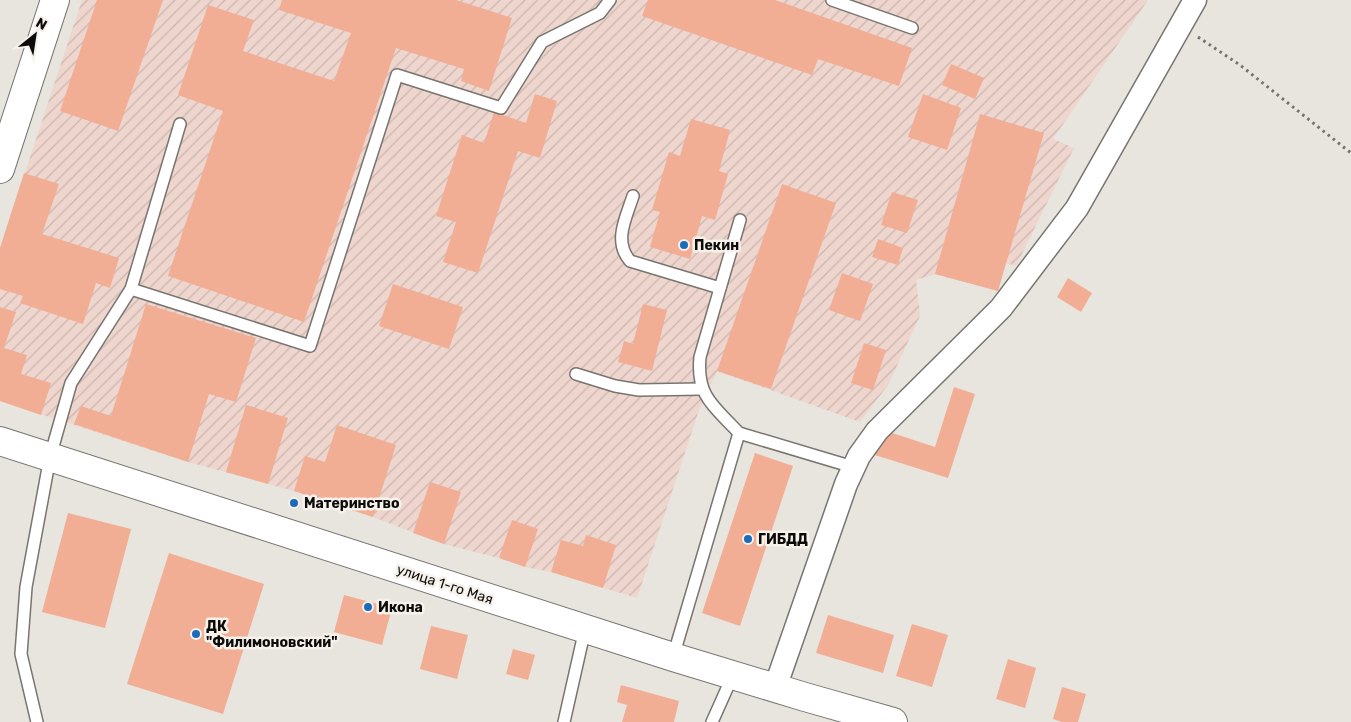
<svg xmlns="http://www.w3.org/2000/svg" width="1351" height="722" font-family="Rubik,sans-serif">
	<defs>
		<pattern id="industrial-furrows" width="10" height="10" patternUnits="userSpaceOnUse" patternTransform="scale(1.25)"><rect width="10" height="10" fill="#eed5cd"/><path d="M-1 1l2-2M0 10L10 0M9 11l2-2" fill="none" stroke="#cbb6af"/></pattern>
	</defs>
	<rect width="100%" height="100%" fill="#e8e4de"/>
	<polygon fill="url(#industrial-furrows)" points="82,0 1148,0 1053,139 1074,148 1016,266 1005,263 998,291 935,274 916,280 920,316 888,385 860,422 717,371 698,413 637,598 551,572 525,567 499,558 444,544 373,517 294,491 188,462 0,401 0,248"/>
	<g fill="#f1ae94">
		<polygon points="97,0 163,0 118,131 60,111"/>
		<polygon points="282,0 456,0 512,18 489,91 461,81 464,69 396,48 304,322 168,276 223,111 178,95 208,5 254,20 243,51 334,81 351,33 279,10"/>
		<polygon points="648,0 775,0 912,48 899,86 818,59 812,75 642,16"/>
		<polygon points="951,64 984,78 975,99 942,85"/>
		<polygon points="535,94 557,101 540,158 518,151 478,273 443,262 456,222 436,216 462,135 484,143 494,112 526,123"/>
		<polygon points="923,94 961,108 947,150 908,137"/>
		<polygon points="980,114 1044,133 998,291 935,274"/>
		<polygon points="691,119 730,130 719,171 728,174 715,220 702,216 690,259 650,247 660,212 652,210 669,152 680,156"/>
		<polygon points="24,173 59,184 42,234 119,258 110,288 96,283 83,324 20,303 23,296 0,289 0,248"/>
		<polygon points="782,184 836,203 771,389 717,371"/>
		<polygon points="892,192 918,200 907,233 881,225"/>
		<polygon points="878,239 903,248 898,265 872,257"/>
		<polygon points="842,273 873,284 860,321 829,310"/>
		<polygon points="1068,278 1092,293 1081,312 1057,297"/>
		<polygon points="393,284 463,307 449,349 379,326"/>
		<polygon points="146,304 256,338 236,402 209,394 188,462 74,424 81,406 111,416"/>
		<polygon points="643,304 667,310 652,371 618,362 624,341 633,344"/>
		<polygon points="0,307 16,312 4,348 27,355 21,374 51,383 41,415 0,401"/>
		<polygon points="864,343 886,350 873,390 851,383"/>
		<polygon points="954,387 975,394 948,478 875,455 883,430 935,447"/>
		<polygon points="246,405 288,418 268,484 226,472"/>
		<polygon points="337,425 396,445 373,517 294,491 305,456 325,462"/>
		<polygon points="755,453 793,466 740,626 702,613"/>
		<polygon points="430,482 461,492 444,544 413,533"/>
		<polygon points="68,513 131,529 105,628 42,612"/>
		<polygon points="512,520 538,529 525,567 499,558"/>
		<polygon points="586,535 616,545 603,588 551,572 561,540 583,546"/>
		<polygon points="169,553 264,584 223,714 127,684"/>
		<polygon points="344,595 392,608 382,645 334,632"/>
		<polygon points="828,615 894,635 883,673 816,653"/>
		<polygon points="912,624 948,635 932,687 896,676"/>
		<polygon points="431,626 468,635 457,679 420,669"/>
		<polygon points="513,649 535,655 528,680 506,674"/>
		<polygon points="1008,659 1036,668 1025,708 996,699"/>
		<polygon points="621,685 679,701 674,722 622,722 627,705 617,702"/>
		<polygon points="1062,687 1086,694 1078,722 1062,722 1053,719"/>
	</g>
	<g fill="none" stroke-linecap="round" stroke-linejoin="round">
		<defs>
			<g id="service">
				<polyline points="832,0 912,28"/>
				<path d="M633 196C626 218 613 241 630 261L720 288"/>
				<polyline points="131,289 310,346 397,75 501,108 542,42 600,13 610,0"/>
				<polyline points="576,374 615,386 639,390 702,389"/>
				<path d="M739 433C715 407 696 397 700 357L740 220"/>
				<polyline points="673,657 739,433 853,467"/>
				<polyline points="37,722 21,654 26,587 50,457 71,383 131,289 180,124"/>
				<polyline points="564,722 585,629"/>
				<polyline points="712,722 733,675"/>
			</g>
			<polyline id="minor" points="775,688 846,484 859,456 877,431 1001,308 1077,208 1195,0"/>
			<g id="tertiary">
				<polyline points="0,169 55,0"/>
				<polyline points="0,441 673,657 805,697 893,722"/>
			</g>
		</defs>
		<use href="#service" stroke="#78746f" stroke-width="14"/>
		<use href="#minor" stroke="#78746f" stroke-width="25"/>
		<use href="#tertiary" stroke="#78746f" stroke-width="30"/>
		<polyline stroke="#75726f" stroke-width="3" stroke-dasharray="2.5 4" stroke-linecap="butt" points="1198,37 1240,65 1351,153"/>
		<use href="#service" stroke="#fff" stroke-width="11"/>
		<use href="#minor" stroke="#fff" stroke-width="22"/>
		<use href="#tertiary" stroke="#fff" stroke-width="28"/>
	</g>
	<g fill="#1b6bba" stroke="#f6f1eb" stroke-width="2">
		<circle cx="684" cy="245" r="5"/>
		<circle cx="294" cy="503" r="5"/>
		<circle cx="748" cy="539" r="5"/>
		<circle cx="368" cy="607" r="5"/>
		<circle cx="196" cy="634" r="5"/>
	</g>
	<g text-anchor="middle" stroke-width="5" stroke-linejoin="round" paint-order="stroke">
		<g font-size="14" font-weight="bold" fill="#0c0b09" stroke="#f6f1eb" text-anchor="start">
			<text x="694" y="250">Пекин</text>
			<text x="304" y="508">Материнство</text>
			<text x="758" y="544">ГИБДД</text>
			<text x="378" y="612">Икона</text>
			<text x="206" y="631">ДК<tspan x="206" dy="16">"Филимоновский"</tspan></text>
		</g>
		<g font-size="14" fill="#0c0b09" stroke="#f6f1eb">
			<text transform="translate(445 584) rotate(18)" y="5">улица 1-го Мая</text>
		</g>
	</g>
	<g transform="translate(35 35) rotate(30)" stroke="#f6f1eb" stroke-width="4" paint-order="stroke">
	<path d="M0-4L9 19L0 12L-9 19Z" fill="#0c0b09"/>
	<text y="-8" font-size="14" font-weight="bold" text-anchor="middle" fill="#0c0b09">N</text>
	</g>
</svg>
